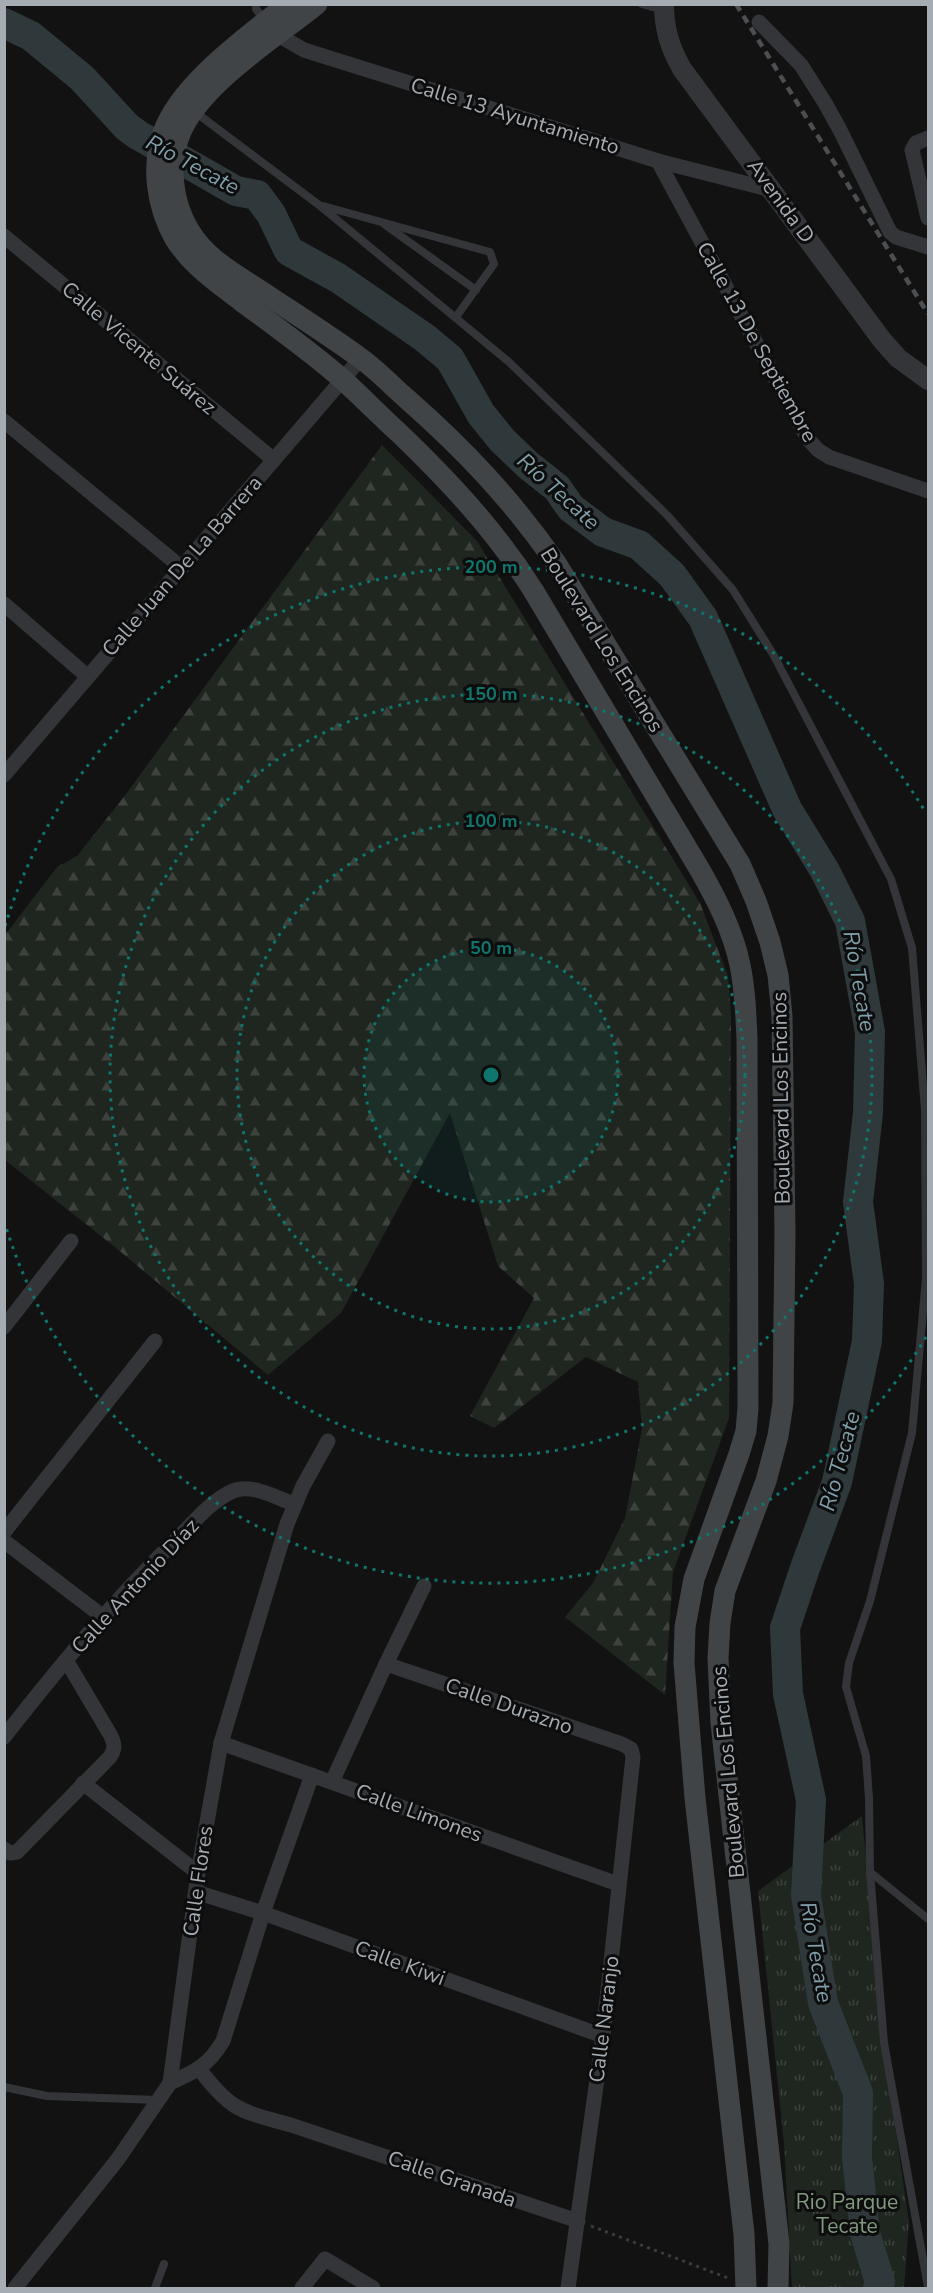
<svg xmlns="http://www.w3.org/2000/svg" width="933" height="2293" font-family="'Nunito Sans',sans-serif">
	<defs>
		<pattern id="forest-firs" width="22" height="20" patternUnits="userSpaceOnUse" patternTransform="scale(1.5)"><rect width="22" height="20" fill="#1f251f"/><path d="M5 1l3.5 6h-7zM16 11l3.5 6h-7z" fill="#3d423d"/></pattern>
		<pattern id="park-tufts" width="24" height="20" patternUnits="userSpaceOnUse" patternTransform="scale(1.5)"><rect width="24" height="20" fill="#1f251f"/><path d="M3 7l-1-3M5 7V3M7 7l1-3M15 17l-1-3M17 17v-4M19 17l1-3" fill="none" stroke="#3d423d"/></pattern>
	</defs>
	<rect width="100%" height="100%" fill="#121213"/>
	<polygon fill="url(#forest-firs)" points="382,445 477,541 700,903 728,976 731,1016 729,1418 673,1572 665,1695 565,1617 593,1583 625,1518 642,1429 638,1382 586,1357 494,1428 470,1416 534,1298 498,1266 450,1113 341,1313 268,1375 116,1248 5,1160 5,935 57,867 77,856 123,798"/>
	<polygon fill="url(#park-tufts)" points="862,1816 883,2044 909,2222 904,2288 792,2288 784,2144 758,1891"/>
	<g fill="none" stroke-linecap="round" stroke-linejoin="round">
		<polyline stroke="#2f393c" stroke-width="30" points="4,23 31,36 82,78 127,127 138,135 236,191 257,195 271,214 289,251 338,278 425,338 450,359 481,414 502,440 528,465 557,488 571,508 603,532 639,545 672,575 703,618 787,809 825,871 850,921 870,1032 868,1113 858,1202 869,1284 867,1341 837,1482 805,1568 785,1628 788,1694 811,1800 806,1895 823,2003 858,2093 857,2157 865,2233 880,2282 878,2288"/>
		<polyline stroke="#393c3e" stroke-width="3" stroke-dasharray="3 4.5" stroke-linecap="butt" points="591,2226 728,2278"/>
		<g stroke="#333538" stroke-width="8">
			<polyline points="256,4 256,9 265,21"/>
			<polyline points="642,4 663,10"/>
			<polyline points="195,112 319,205 509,362 667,515 733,590 773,654 891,879 912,948 925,1110 926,1278 912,1433 870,1601 849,1663 846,1687 866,1756 869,1798 870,1872 884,2043 928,2287"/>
			<polyline points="323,206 490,252 494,264 456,317"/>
			<polyline points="384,224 476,290"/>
			<polyline points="870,1872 928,1919"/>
			<polyline points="4,2087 47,2096 158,2100"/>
			<polyline points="155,2288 164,2264"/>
		</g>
		<g stroke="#333538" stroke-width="15">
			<polyline points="759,22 801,65 825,103 840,130 890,232 896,237 928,247"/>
			<polyline points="272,29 278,35 304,50 658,161 772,190"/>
			<polyline points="928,138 916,143 912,150 928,218"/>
			<polyline points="658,161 808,439 818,450 829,457 928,491"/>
			<polyline points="4,236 274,460"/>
			<polyline points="4,421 182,568"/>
			<polyline points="4,604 87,676"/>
			<polyline points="4,775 361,358"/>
			<polyline points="4,1327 71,1241"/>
			<polyline points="4,1532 155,1341"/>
			<polyline points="4,1541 102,1616"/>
			<polyline points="386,1664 622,1744 631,1749 633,1757 603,2036 568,2288"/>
			<path d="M4 1737C59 1667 114 1600 178 1538 194 1522 212 1500 233 1491 251 1483 277 1498 294 1504"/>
			<polyline points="221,1743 618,1884"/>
			<polyline points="332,1782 386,1664 424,1586"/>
			<polyline points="83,1783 198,1873"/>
			<path d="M4 1849 10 1853 17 1852 110 1757C115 1749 115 1745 111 1736L66 1660"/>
			<polyline points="196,1892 263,1913 603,2036"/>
			<path d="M200 2070C232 2112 241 2111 291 2125L578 2221"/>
			<path d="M170 2083C196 2071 208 2066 223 2041L263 1913 312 1775"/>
			<polyline points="15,2288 118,2159 170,2083 198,1873 221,1743 287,1524 303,1486 328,1441"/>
			<polyline points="302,2288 325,2259 373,2288"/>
		</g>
		<path stroke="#333538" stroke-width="20" d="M664 4C664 29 670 48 682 69L882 340 898 358 928 380"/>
		<g stroke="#414447" stroke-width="21">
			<path d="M288 4C248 36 180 84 163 133 151 168 157 207 175 239 191 265 218 283 241 301 275 326 310 351 342 379 361 396 379 415 398 432 449 481 495 530 533 590L700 870C717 900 733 931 740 965 745 989 746 1014 747 1039L748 1408 746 1431 739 1454 694 1579 685 1627 684 1663 695 1798 744 2234 746 2288"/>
			<path d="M317 4C275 38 200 84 180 134 168 164 172 202 189 230 205 258 235 274 261 291 294 313 327 334 359 357 376 369 391 385 407 399 465 450 511 499 556 563L740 864 756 901 770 942 778 975 782 1016 785 1232 783 1403 778 1436 766 1481 725 1591 720 1623 718 1658 721 1723 779 2244 778 2288"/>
		</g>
		<polyline stroke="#4c4f52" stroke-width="4.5" stroke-dasharray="8 6" stroke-linecap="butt" points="736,4 928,314"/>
	</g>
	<circle cx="491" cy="1075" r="127" fill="#0f766e" fill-opacity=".12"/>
	<g fill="none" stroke="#0f766e" stroke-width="3" stroke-dasharray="3 6">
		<circle cx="491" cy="1075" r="127"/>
		<circle cx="491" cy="1075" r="254"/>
		<circle cx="491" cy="1075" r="381"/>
		<path d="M926 1337A508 508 0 0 1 5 1224M5 926A508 508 0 0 1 926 813"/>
	</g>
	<g text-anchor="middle" stroke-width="6" stroke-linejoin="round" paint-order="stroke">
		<g font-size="21" fill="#a5acb2" stroke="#0d0d0e">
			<text transform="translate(515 116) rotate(17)" y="7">Calle 13 Ayuntamiento</text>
			<text transform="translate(781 201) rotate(54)" y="7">Avenida D</text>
			<text transform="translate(757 342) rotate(61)" y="7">Calle 13 De Septiembre</text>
			<text transform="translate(139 348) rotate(40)" y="7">Calle Vicente Suárez</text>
			<text transform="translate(182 566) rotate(-49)" y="7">Calle Juan De La Barrera</text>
			<text transform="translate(602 640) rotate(58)" y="7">Boulevard Los Encinos</text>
			<text transform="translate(781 1098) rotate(-91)" y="7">Boulevard Los Encinos</text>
			<text transform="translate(135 1586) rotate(-47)" y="7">Calle Antonio Díaz</text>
			<text transform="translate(509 1706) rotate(19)" y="7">Calle Durazno</text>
			<text transform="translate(728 1772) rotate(-95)" y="7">Boulevard Los Encinos</text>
			<text transform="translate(419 1813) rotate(20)" y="7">Calle Limones</text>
			<text transform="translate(198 1881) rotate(-82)" y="7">Calle Flores</text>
			<text transform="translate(400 1963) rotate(20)" y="7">Calle Kiwi</text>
			<text transform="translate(604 2019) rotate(-83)" y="7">Calle Naranjo</text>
			<text transform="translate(452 2179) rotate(19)" y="7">Calle Granada</text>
		</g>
		<g font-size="21" fill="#829b7e" stroke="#0d0d0e">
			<text x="847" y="2209">Rio Parque<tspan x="847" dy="24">Tecate</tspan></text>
		</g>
		<g font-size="22" font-style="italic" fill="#7f9faa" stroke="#0d0d0e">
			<text transform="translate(193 164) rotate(28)" y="8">Río Tecate</text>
			<text transform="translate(559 491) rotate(42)" y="8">Río Tecate</text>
			<text transform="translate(860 981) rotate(80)" y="8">Río Tecate</text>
			<text transform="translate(839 1461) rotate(-75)" y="8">Río Tecate</text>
			<text transform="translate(817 1952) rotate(80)" y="8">Río Tecate</text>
		</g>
	</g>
	<circle cx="491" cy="1075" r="9" fill="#0f766e" stroke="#0d0d0e" stroke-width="3"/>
	<g font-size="18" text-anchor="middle" font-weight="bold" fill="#0f766e" stroke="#0d0d0e" stroke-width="6" stroke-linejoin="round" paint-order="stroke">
		<text x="491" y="573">200 m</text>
		<text x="491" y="700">150 m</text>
		<text x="491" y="827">100 m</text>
		<text x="491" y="954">50 m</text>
	</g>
	<rect width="933" height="2293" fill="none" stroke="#a5acb2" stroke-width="12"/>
</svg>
